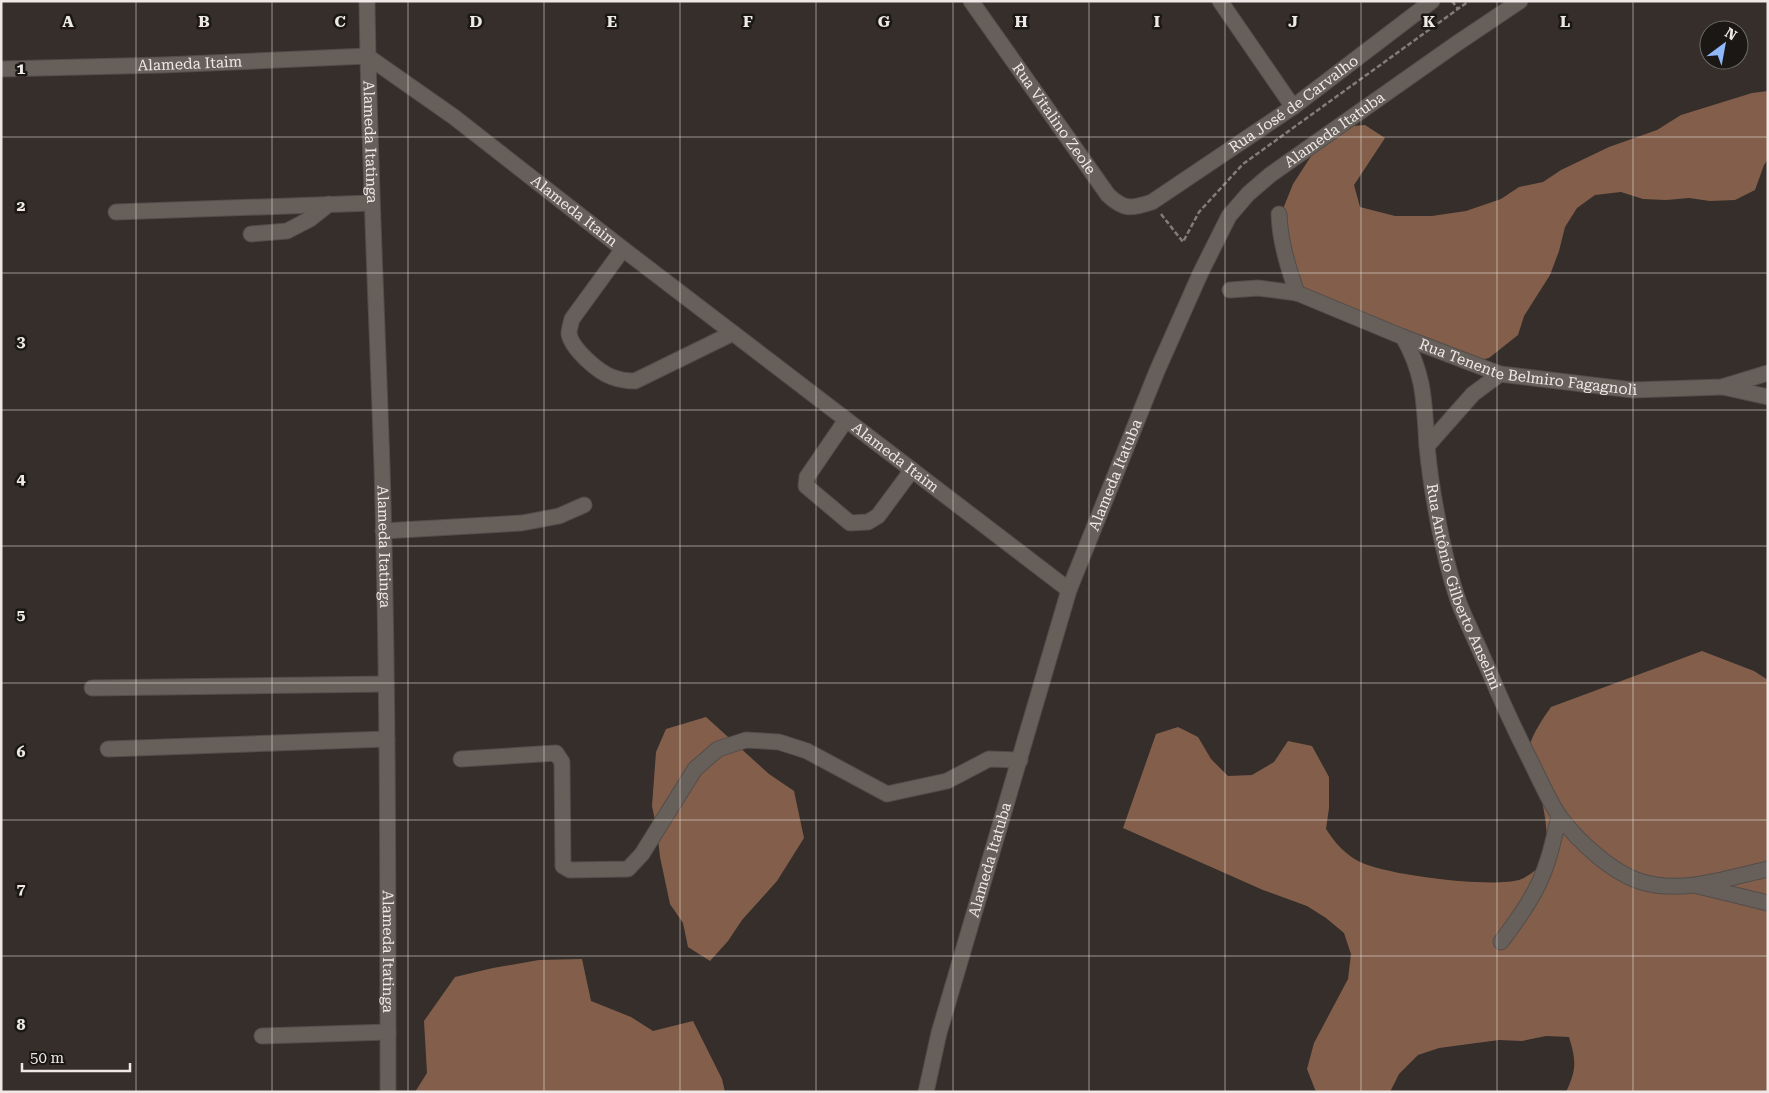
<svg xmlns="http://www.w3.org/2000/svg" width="1769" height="1093" font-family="'Roboto Serif',serif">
	<rect width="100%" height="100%" fill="#352e2a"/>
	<g fill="#835f4b">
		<polygon points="1768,91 1768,159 1764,165 1755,190 1735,200 1710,201 1689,198 1666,200 1643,199 1621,192 1595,195 1577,208 1565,227 1559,251 1550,275 1524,316 1518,335 1489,358 1466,363 1316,299 1297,283 1277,224 1293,184 1321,141 1341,127 1365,125 1385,138 1354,185 1360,207 1395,216 1432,216 1466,211 1501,199 1519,187 1543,182 1561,170 1609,147 1657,130 1681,115 1752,93"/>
		<path d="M1702 651 1754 671 1768 680V1092H1566C1577 1069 1576 1060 1569 1037L1546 1036 1522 1041 1499 1040 1439 1048 1418 1055 1399 1074 1390 1092H1316L1307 1069 1314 1043 1348 979 1351 954 1344 933 1326 918 1307 906 1263 890 1123 828 1156 734 1178 727 1198 737 1211 759 1228 776 1252 775 1274 762 1288 741 1312 746 1329 777V808L1326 829C1335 843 1344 853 1358 861 1383 875 1491 888 1519 880 1524 879 1537 870 1540 865 1555 843 1541 797 1535 773 1533 766 1529 757 1529 750 1530 737 1544 717 1551 707Z"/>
		<polygon points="706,717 769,774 794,791 804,838 777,881 742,920 728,941 710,961 688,947 683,923 670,904 660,857 657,830 652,806 656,752 666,729"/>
		<polygon points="582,959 591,1001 631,1017 653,1031 693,1021 722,1079 725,1092 415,1092 427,1073 424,1021 455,977 493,968 539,960"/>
	</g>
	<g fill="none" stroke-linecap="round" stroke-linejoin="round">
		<defs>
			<g id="minor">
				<path id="s1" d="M367 1C369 157 377 312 382 467 388 675 388 883 388 1092"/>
				<path id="s2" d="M971 1 1108 195C1124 210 1131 209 1152 202L1293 107 1432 1"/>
				<polyline points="1220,1 1293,107"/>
				<path id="s3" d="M1 69 163 65 367 56 454 117 623 249 1069 590"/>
				<polyline points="116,212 372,203"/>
				<path id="s4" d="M1279 214C1280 242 1288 267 1297 293L1403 337 1500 374 1633 390 1722 387 1768 373"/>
				<polyline points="251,234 287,231 310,219 329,204"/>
				<path d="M623 249 572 319C571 323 569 329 569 334 572 349 598 372 612 377 620 380 627 381 635 381L733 333"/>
				<polyline points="1230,290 1258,288 1297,293"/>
				<path id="s5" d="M1403 337C1425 375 1424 403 1427 446 1429 467 1432 489 1436 510 1442 543 1449 577 1461 608 1470 629 1480 650 1489 671 1501 700 1514 728 1528 756 1538 775 1548 800 1560 817 1578 841 1612 873 1642 882 1683 894 1727 878 1768 869"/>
				<polyline points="1723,387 1768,397"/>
				<polyline points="846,420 807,477 806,486 850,523 868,522 878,516 912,470"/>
				<polyline points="1427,446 1473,394 1500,374"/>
				<polyline points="383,531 522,523 559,516 584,505"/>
				<polyline points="92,688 386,684"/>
				<polyline points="108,749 387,739"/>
				<polyline points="461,759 556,753 562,762 563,866 570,870 628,869 642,854 695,769 718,749 746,740 779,742 807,751 887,794 947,781 989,759 1020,760"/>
				<polyline points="1698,886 1768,903"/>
				<path d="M1501 942C1515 923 1529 904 1539 883 1549 862 1554 838 1559 816"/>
				<polyline points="262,1036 388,1032"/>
				<path id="s6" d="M926 1092 939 1033 1069 590 1157 371 1201 272 1229 216 1248 194 1270 175 1456 44 1520 1"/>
			</g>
		</defs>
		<use href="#minor" stroke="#534d4a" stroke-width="17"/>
		<g stroke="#837d7a" stroke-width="2.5" stroke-dasharray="5 2.5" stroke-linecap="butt">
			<polyline points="1452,1 1458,9"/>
			<polyline points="1161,214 1183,242 1199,212 1243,164 1469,1"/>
		</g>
		<use href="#minor" stroke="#665f5a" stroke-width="15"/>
	</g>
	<path fill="none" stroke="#eee9e7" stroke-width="1" stroke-opacity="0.55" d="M136 1V1092M272 1V1092M408 1V1092M544 1V1092M680 1V1092M816 1V1092M953 1V1092M1089 1V1092M1225 1V1092M1361 1V1092M1497 1V1092M1633 1V1092M1 137H1768M1 273H1768M1 410H1768M1 546H1768M1 683H1768M1 820H1768M1 956H1768"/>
	<g text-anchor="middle" stroke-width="5" stroke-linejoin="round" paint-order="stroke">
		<g font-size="15" fill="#eee9e7" stroke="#1a1715">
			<text dy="5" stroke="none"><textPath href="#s3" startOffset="189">Alameda Itaim</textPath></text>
			<text dy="5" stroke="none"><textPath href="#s2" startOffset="458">Rua José de Carvalho</textPath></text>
			<text dy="5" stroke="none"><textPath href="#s2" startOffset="144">Rua Vitalino Zeole</textPath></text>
			<text dy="5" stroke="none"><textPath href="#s6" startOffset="1066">Alameda Itatuba</textPath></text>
			<text dy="5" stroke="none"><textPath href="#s1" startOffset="141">Alameda Itatinga</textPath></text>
			<text dy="5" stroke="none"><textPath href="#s3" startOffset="625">Alameda Itaim</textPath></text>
			<text dy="5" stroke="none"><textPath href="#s4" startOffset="326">Rua Tenente Belmiro Fagagnoli</textPath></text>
			<text dy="5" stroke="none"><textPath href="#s3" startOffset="1030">Alameda Itaim</textPath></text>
			<text dy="5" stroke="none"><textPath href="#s6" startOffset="646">Alameda Itatuba</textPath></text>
			<text dy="5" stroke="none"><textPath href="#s1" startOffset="546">Alameda Itatinga</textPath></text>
			<text dy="5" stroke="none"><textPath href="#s5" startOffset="259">Rua Antônio Gilberto Anselmi</textPath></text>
			<text dy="5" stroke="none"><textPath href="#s6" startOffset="241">Alameda Itatuba</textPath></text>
			<text dy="5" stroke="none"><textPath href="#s1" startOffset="951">Alameda Itatinga</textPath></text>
		</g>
	</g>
	<g font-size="16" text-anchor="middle" font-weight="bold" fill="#eee9e7" stroke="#1a1715" stroke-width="5" stroke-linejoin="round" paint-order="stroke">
		<text x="68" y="27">A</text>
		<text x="204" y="27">B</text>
		<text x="340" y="27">C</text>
		<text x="476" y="27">D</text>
		<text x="612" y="27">E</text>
		<text x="748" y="27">F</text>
		<text x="884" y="27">G</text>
		<text x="1021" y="27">H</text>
		<text x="1157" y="27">I</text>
		<text x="1293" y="27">J</text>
		<text x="1429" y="27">K</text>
		<text x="1565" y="27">L</text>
		<text x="21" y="74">1</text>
		<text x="21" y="211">2</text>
		<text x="21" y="347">3</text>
		<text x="21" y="484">4</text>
		<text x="21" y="620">5</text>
		<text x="21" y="757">6</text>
		<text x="21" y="894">7</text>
		<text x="21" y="1030">8</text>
	</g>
	<rect width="1769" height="1093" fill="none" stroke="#eee9e7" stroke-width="5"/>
	<g transform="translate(1724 45) rotate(32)"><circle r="24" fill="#1a1715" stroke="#6f6b69"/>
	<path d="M0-4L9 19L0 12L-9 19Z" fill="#8fb8fd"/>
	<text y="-8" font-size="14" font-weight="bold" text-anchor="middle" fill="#eee9e7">N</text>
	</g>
	<path d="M22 1063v8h108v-8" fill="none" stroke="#eee9e7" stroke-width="2.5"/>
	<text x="30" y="1063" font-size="15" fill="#eee9e7" stroke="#1a1715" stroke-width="4" paint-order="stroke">50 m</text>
</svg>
